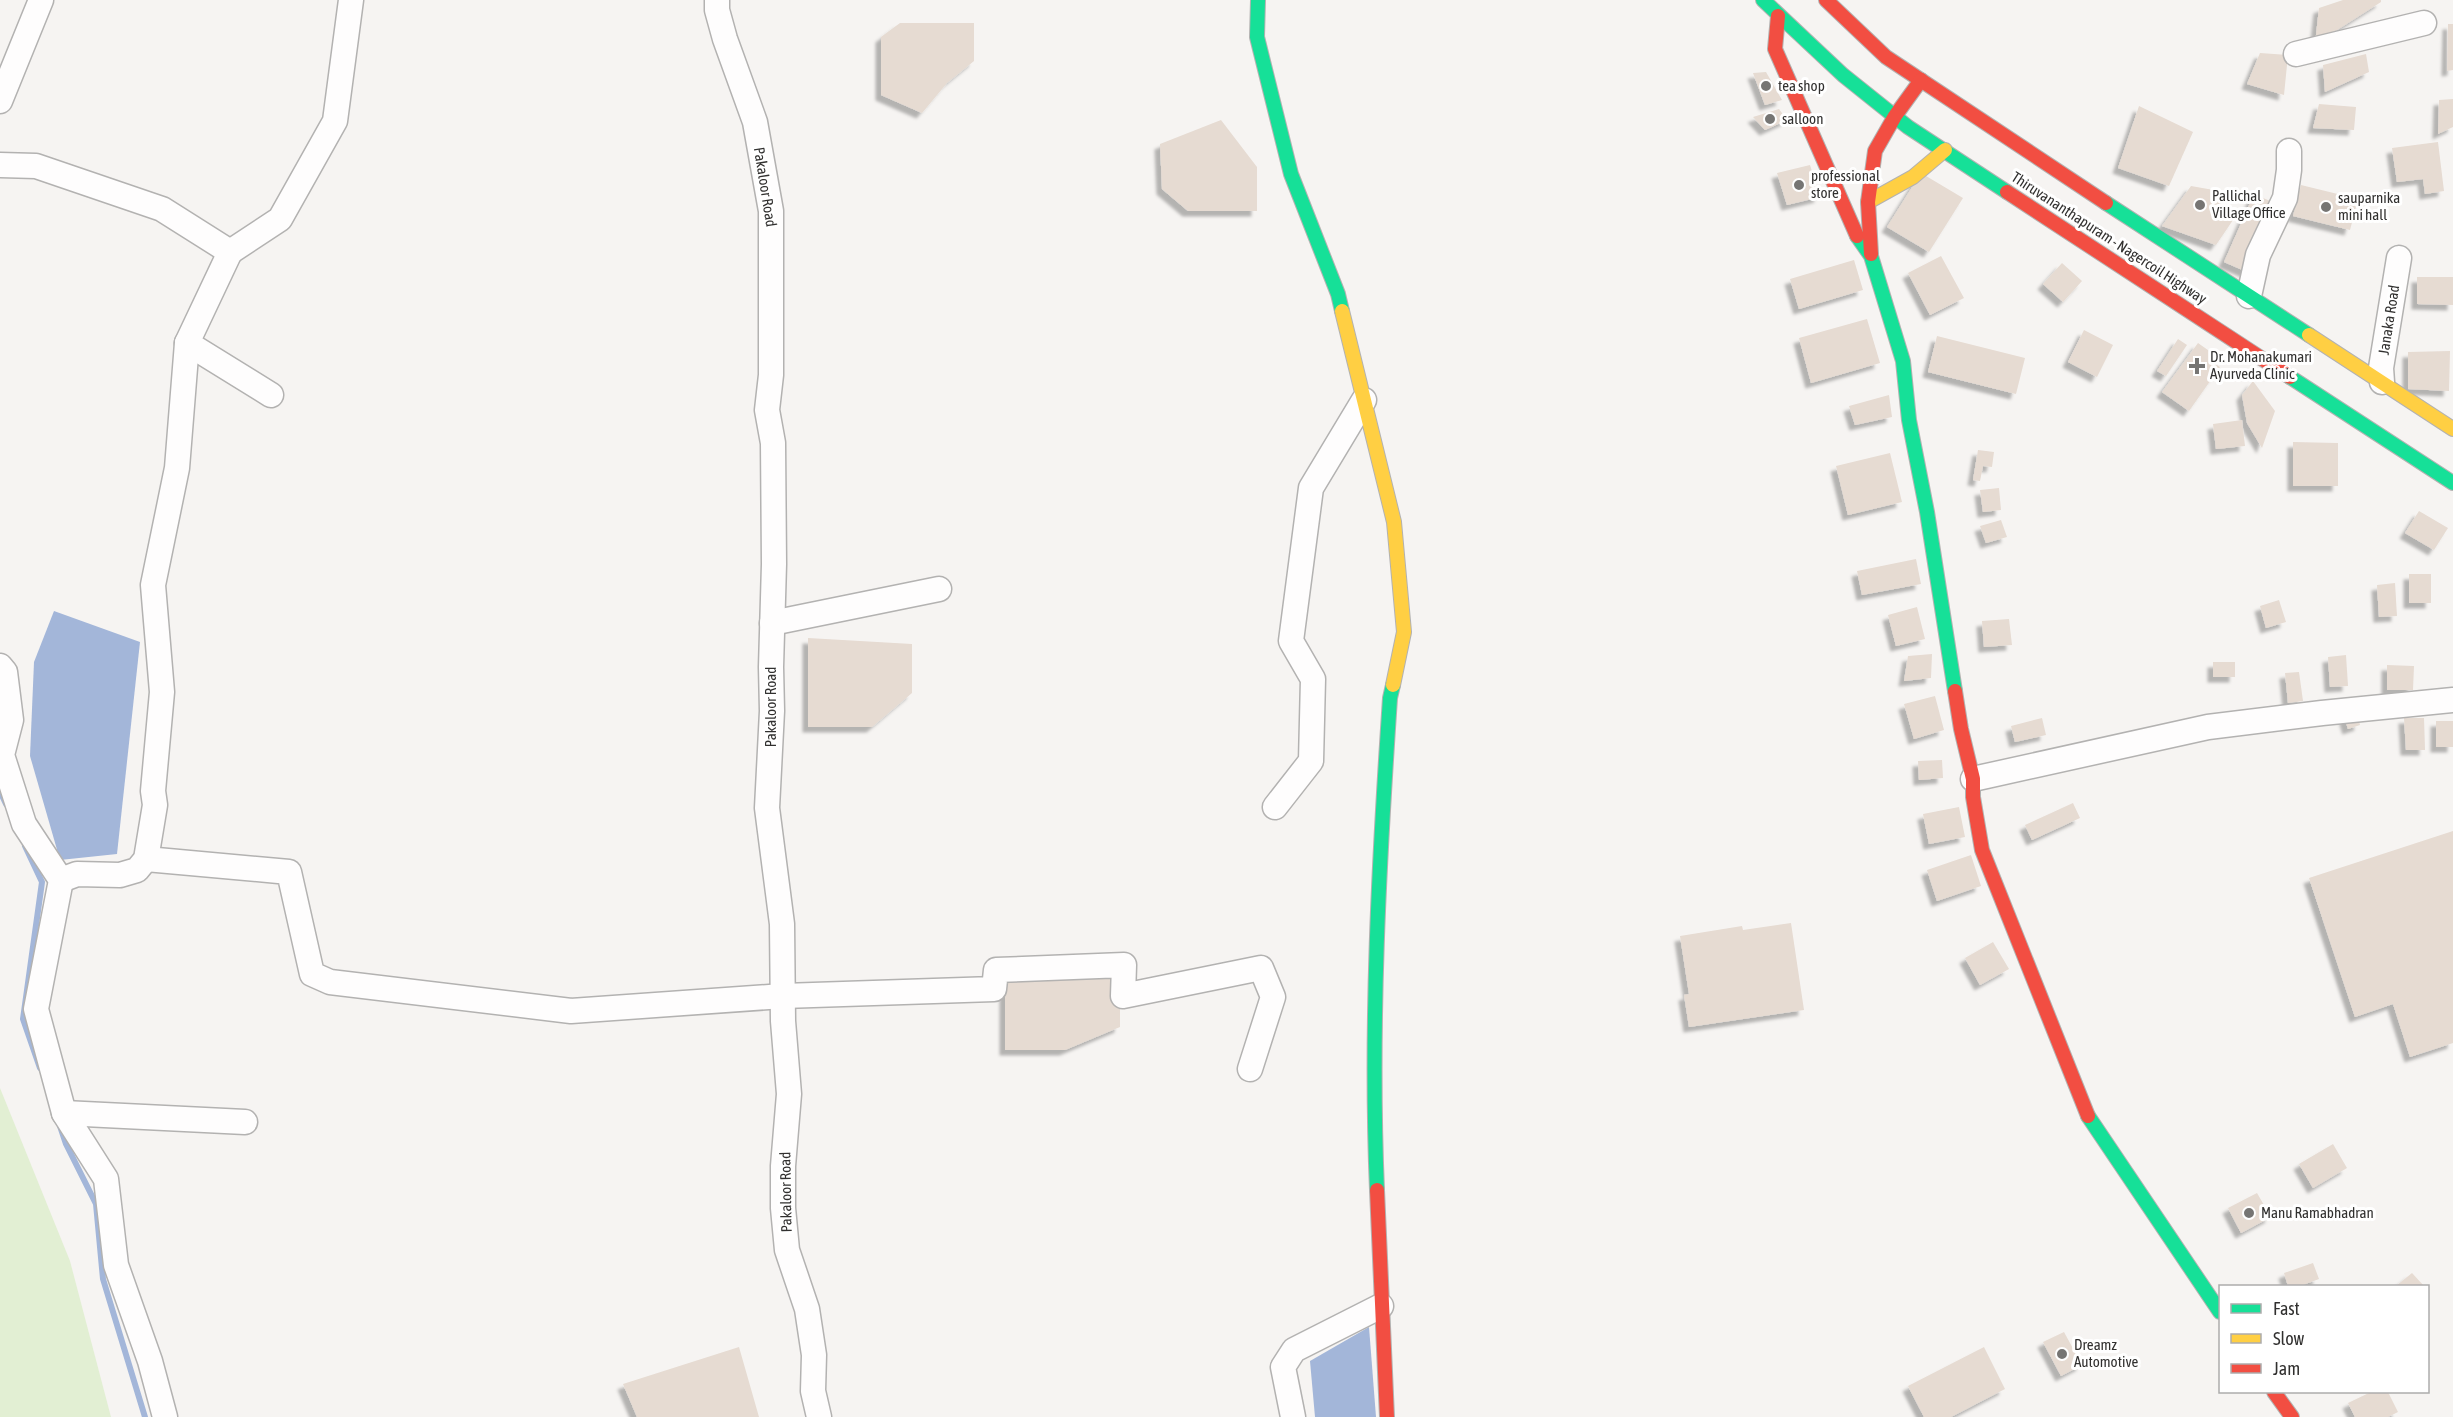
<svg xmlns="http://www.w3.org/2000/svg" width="2453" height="1417" font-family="'Asap Condensed',sans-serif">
	<defs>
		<filter id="shadow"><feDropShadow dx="-5.5" dy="5.5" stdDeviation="1.5" flood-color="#0004"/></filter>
	</defs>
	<rect width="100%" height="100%" fill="#f6f4f2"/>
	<polygon fill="#e2efd3" points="0,1088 70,1261 111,1417 0,1417"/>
	<g fill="#a3b6d9">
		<polygon points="54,611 140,642 117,854 60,860 30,756 34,662"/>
		<polygon points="1369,1327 1376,1417 1315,1417 1310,1361"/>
	</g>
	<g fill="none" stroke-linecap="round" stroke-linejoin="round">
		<g stroke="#a3b6d9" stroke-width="6">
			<polyline points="0,791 6,804"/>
			<polyline points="25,846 42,882 23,1019 40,1068"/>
			<polyline points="60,1126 66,1144 96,1204 103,1279 145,1417"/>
		</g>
	</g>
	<g fill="#e6dbd2" filter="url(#shadow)">
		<polygon points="2343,0 2381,0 2381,2 2315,44 2319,8"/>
		<polygon points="900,23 974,23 974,61 947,83 922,113 881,95 881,37"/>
		<polygon points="2448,24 2453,24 2453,70 2447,71"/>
		<polygon points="2260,53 2288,55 2284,95 2247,84"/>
		<polygon points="2366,54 2369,72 2325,92 2323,65"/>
		<polygon points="1766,72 1782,100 1765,105 1753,73"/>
		<polygon points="2453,99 2453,127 2438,134 2439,100"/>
		<polygon points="2319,104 2356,107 2354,130 2313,128"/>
		<polygon points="2139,106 2193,132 2169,186 2118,168"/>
		<polygon points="1779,109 1787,120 1765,130 1753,117"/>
		<polygon points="1221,120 1257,167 1257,211 1188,211 1162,189 1160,144"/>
		<polygon points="2438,142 2444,191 2425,194 2423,179 2397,182 2392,148"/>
		<polygon points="1810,165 1820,197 1787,205 1777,173"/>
		<polygon points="1921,173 1963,198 1929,252 1887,227"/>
		<polygon points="2301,185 2358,199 2350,230 2293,216"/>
		<polygon points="2191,186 2225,192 2219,217 2233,220 2216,245 2162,226"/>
		<polygon points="2254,194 2277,204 2247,272 2224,262"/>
		<polygon points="1941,256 1964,298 1930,315 1908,273"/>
		<polygon points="1854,260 1863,290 1799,309 1790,279"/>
		<polygon points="2062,263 2082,281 2063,302 2043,284"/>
		<polygon points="2417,277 2453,277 2453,305 2417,304"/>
		<polygon points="1867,319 1880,363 1811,383 1799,338"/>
		<polygon points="2084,330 2113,345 2097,377 2068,362"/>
		<polygon points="1937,336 2025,358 2016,394 1928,372"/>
		<polygon points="2178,339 2187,345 2166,376 2157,371"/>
		<polygon points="2198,343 2215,355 2211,361 2220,367 2189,411 2162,392"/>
		<polygon points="2450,351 2449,391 2408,389 2408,352"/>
		<polygon points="2253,381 2275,411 2262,448 2247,423 2242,395"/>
		<polygon points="1889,395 1892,417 1855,425 1849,406"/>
		<polygon points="2242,420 2245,446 2216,449 2213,424"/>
		<polygon points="2293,442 2338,443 2338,486 2293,486"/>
		<polygon points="1978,450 1994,452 1992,467 1983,466 1980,481 1973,480"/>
		<polygon points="1890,453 1902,502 1848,515 1836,466"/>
		<polygon points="1999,488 2001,510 1983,512 1980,490"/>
		<polygon points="2419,511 2448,528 2434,550 2405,533"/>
		<polygon points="2001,520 2007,537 1986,543 1980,526"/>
		<polygon points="1916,559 1921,584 1862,595 1857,571"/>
		<rect x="2409" y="574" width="22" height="29"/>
		<polygon points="2395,583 2397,616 2379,617 2377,585"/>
		<polygon points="2279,600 2286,622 2266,628 2260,606"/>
		<polygon points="1917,607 1925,639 1896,646 1888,615"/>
		<polygon points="2009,619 2012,645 1984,647 1982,621"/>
		<polygon points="808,638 912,644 912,693 872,727 808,727"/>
		<polygon points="1932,654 1931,678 1904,681 1908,656"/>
		<polygon points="2346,655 2348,686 2330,687 2328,657"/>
		<rect x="2213" y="662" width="22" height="15"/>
		<polygon points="2387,665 2414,666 2413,690 2387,690"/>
		<polygon points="2299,672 2303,701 2288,703 2285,673"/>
		<polygon points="1935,696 1944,730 1914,739 1904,704"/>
		<polygon points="2357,713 2360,725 2348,729 2344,716"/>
		<polygon points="2042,718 2046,735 2015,742 2011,726"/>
		<polygon points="2404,718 2424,718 2425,750 2406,750"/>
		<rect x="2436" y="721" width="17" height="26"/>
		<polygon points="1942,760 1943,778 1919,780 1918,761"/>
		<polygon points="2073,803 2080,818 2032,840 2025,825"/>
		<polygon points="1959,807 1965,837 1929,844 1923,814"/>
		<polygon points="2453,831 2453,1043 2410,1057 2393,1004 2355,1017 2309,878"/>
		<polygon points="1971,855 1981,886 1937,901 1927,870"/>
		<polygon points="1791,923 1804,1010 1689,1027 1684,995 1689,994 1680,936 1742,926 1743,930"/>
		<polygon points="1993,942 2009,969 1980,985 1965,958"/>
		<polygon points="1120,966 1120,1027 1065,1050 1005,1050 1005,974"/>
		<polygon points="2333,1144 2347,1168 2313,1188 2299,1164"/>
		<polygon points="2257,1193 2271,1217 2241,1233 2228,1208"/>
		<polygon points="2313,1263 2319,1279 2300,1286 2288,1286 2284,1273"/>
		<polygon points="2412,1273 2424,1286 2396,1286"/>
		<polygon points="2064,1332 2082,1365 2061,1376 2043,1342"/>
		<polygon points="739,1347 759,1417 637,1417 623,1384"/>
		<polygon points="1984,1347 2005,1389 1951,1417 1924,1417 1908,1386"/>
		<polygon points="2371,1392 2388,1392 2398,1412 2388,1417 2355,1417 2348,1403"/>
	</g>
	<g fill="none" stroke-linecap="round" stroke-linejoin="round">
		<defs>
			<g id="street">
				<polyline points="717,0 717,10 725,39 755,122 771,211 771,375 767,410 773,443 774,564 771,667 772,711 767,808 782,924 783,1021 789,1094 783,1166 783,1208 787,1250 807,1309 814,1355 813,1391 819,1417"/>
				<polyline points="2296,54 2424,23"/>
				<polyline points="0,101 41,0"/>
				<polyline points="0,165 36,166 162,209 230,252 187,343 271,395"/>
				<polyline points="230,252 280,219 335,121 351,0"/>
				<polyline points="2249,296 2258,255 2285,198 2289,170 2289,151"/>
				<polyline points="2382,382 2381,368 2399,258"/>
				<polyline points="772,623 939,589"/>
				<polyline points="0,666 5,672 11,720 2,755 24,824 61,880 36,1009 64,1113 106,1179 116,1265 150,1361 165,1417"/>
				<polyline points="1973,779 2208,727 2322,713 2453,700"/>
				<polyline points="1275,807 1311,761 1313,679 1291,641 1311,488 1364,400"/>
				<polyline points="146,859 289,872 312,974 330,982 571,1011 783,996 994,989 996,970 1124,965 1123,996 1261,968 1273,997 1250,1069"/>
				<polyline points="61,880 77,874 120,875 137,870 146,859 155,805 153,791 162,692 153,585 177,468 187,343"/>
				<polyline points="64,1113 245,1122"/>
				<polyline points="1293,1417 1283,1367 1294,1350 1381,1306"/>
			</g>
			<g id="fast">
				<polyline points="1258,0 1257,37 1291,174 1338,294 1342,311"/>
				<polyline points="1763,0 1843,75 1908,127 2007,192"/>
				<polyline points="2106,203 2309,335"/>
				<polyline points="1857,236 1871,256 1903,361 1909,420 1927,512 1955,691"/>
				<polyline points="2290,377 2453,483"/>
				<polyline points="2088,1116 2220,1312"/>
				<path d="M1377 1190C1370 1026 1379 862 1390 698L1393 685"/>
			</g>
			<g id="slow">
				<polyline points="1868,202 1913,177 1945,150"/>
				<polyline points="1342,311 1394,522 1404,632 1393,685"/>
				<polyline points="2309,335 2453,429"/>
			</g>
			<g id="jam">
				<polyline points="1826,0 1886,57 2106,203"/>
				<polyline points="1778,16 1775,49 1857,236"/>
				<polyline points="2007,192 2290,377"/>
				<polyline points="1871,254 1868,202 1875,151 1895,116 1921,80"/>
				<polyline points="1955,691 1961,729 1973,779 1973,797 1982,850 2088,1116"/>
				<polyline points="1377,1190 1387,1417"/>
				<polyline points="2274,1392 2292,1417"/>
			</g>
		</defs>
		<use href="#street" stroke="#b3b2b1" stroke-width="27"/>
		<use href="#fast" stroke="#b3b2b1" stroke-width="16"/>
		<use href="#slow" stroke="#b3b2b1" stroke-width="16"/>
		<use href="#jam" stroke="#b3b2b1" stroke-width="16"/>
		<use href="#street" stroke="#fefdfd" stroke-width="24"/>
		<use href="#fast" stroke="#16e098" stroke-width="14"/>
		<use href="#slow" stroke="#ffcf43" stroke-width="14"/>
		<use href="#jam" stroke="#f24e42" stroke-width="14"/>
	</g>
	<g fill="#767573" stroke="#fff" stroke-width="2">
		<circle cx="1766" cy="86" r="6"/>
		<circle cx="1770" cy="119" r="6"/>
		<circle cx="1799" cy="185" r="6"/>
		<circle cx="2200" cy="205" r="6"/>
		<circle cx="2326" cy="207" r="6"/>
		<path d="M2194 357h6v6h6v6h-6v6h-6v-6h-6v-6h6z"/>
		<circle cx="2249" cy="1213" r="6"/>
		<circle cx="2062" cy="1354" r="6"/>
	</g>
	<g text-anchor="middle" stroke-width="6" stroke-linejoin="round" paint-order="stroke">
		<g font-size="15" fill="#31302f" stroke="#fff" text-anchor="start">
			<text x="1778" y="91">tea shop</text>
			<text x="1782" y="124">salloon</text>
			<text x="1811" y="181">professional<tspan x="1811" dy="17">store</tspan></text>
			<text x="2212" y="201">Pallichal<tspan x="2212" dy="17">Village Office</tspan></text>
			<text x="2338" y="203">sauparnika<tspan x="2338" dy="17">mini hall</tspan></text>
			<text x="2210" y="362">Dr. Mohanakumari<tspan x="2210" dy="17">Ayurveda Clinic</tspan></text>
			<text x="2261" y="1218">Manu Ramabhadran</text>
			<text x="2074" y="1350">Dreamz<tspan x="2074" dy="17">Automotive</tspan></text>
		</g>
		<g font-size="15" fill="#31302f" stroke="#fff">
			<text transform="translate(765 187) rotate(81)" y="5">Pakaloor Road</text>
			<text transform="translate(2109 238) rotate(33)" y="5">Thiruvananthapuram - Nagercoil Highway</text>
			<text transform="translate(2389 320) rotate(-81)" y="5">Janaka Road</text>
			<text transform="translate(771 707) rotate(-90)" y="5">Pakaloor Road</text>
			<text transform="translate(786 1192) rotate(-91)" y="5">Pakaloor Road</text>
		</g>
	</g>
	<rect x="2219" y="1285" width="210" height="108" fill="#ffffff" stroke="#adacac" stroke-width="1.5"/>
	<rect x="2231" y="1304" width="30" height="9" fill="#16e098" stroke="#adacac" stroke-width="1.5"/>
	<text x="2273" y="1315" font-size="18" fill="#31302f">Fast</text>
	<rect x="2231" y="1334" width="30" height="9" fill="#ffcf43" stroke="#adacac" stroke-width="1.5"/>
	<text x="2273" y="1345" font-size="18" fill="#31302f">Slow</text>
	<rect x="2231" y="1364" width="30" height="9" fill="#f24e42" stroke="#adacac" stroke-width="1.5"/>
	<text x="2273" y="1375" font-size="18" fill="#31302f">Jam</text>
</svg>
